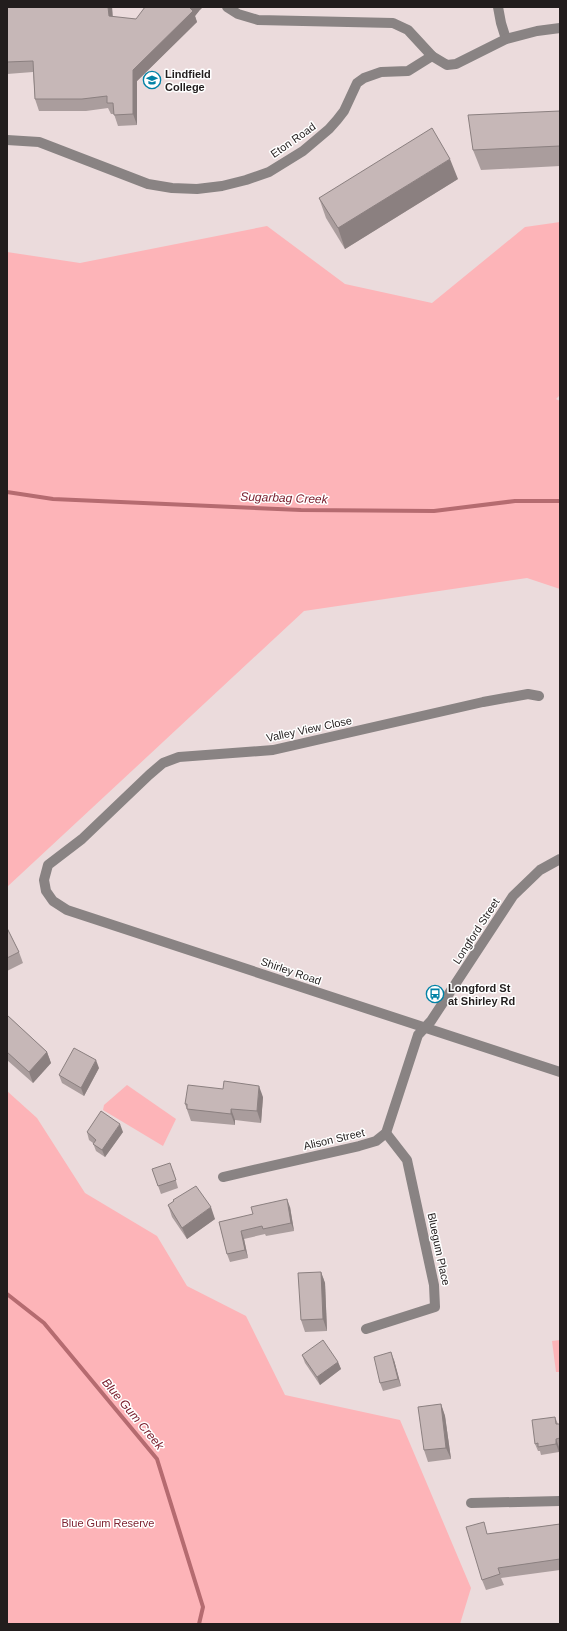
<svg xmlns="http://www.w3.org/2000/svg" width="567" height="1631" font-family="Arial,sans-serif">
	<rect width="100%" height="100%" fill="#ebdbdc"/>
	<g fill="#fdb4b8">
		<polygon points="560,222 560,395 556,399 560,401 560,589 527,578 304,611 7,887 7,252 80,263 267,226 345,284 432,303 525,227"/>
		<polygon points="127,1085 176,1119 163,1146 103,1110 104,1105"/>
		<polygon points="7,1091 37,1118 85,1193 157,1236 187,1286 246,1316 285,1395 400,1420 471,1588 460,1624 7,1624"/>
		<polygon points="560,1340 560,1372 556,1372 552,1341"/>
	</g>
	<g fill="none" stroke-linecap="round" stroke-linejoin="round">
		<g stroke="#b56b70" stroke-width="4">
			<polyline points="7,492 53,499 301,510 434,511 515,501 560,501"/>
			<polyline points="7,1294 44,1323 157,1459 203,1607 199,1624"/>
		</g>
		<g stroke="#898383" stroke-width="10">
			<polyline points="227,7 238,14 258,20 393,23 408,30 432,56"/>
			<polyline points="498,7 501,23 506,39"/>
			<polyline points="7,140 39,142 148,184 172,188 197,189 222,186 246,180 269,172 303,151 329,129 337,120 344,111 357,83 364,78 381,72 408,71 432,56 447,65 456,64 506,39 537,31 560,28"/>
			<polyline points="539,696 528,694 483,702 273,750 179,757 163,763 149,775 82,839 48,865 44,880 46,891 53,901 67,910 560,1072"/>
			<polyline points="223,1177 359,1146 376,1141 386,1133 418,1035 431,1021 513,896 540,870 560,859"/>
			<polyline points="366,1329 435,1307 434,1285 407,1160 386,1133"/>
			<polyline points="471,1503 560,1501"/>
		</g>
	</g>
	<g fill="#aa9d9d">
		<polygon points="7,7 112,7 113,17 136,19 199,11 195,16 197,22 137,81 137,125 118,126 114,114 111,114 108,108 86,111 39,111 35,99 33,72 7,74"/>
		<polygon points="560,111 560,166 481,170 473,150"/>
		<polygon points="458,179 345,249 326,218 319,198"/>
		<polygon points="7,928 19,952 23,963 7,971"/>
		<polygon points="7,1015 47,1052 51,1063 33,1083 7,1060"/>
		<polygon points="99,1068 84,1096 62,1083 59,1075"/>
		<polygon points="263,1097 261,1123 235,1120 235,1125 191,1121 185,1104"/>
		<polygon points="87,1132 123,1132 105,1157 96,1151 93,1143 89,1140"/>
		<polygon points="152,1169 173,1170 178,1188 161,1194"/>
		<polygon points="173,1200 215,1219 187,1239 172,1217 168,1205 174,1202"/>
		<polygon points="290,1207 294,1231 266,1236 265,1234 244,1239 248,1258 230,1262 227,1254 219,1222"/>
		<polygon points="321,1272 325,1283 327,1331 305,1332 301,1320"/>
		<polygon points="302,1355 338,1362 341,1369 320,1385 305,1363"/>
		<polygon points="394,1360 401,1386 383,1391 380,1383"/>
		<polygon points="441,1404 445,1416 451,1459 428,1462 424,1450"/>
		<polygon points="555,1417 558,1424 560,1424 560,1446 559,1447 559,1452 541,1455 540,1451 538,1451 535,1444"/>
		<polygon points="560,1524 560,1570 501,1578 504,1585 486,1590 482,1580 488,1534"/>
	</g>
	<g fill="#8b8080">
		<polygon points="108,7 112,7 113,28 109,16"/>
		<polygon points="189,7 203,7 199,11 195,16 197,22 137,81 137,125 133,114 133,70"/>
		<polygon points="450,159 458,179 345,249 338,228"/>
		<polygon points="47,1052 51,1063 33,1083 29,1072"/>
		<polygon points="96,1060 99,1068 84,1096 81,1088"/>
		<polygon points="259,1086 263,1097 261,1123 257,1111"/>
		<polygon points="231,1109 235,1120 235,1125 231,1114"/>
		<polygon points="120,1124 123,1132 105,1157 102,1150"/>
		<polygon points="287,1199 290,1207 294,1231 291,1223"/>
		<polygon points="211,1207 215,1219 187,1239 182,1228"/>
		<polygon points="241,1231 244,1239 248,1258 245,1250"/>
		<polygon points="321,1272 325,1283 327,1331 323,1319"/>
		<polygon points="391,1352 394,1360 401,1386 398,1379"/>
		<polygon points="338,1362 341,1369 320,1385 317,1377"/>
		<polygon points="441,1404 445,1416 451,1459 446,1448"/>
		<polygon points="556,1439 559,1447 559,1452 556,1444"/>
	</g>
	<g fill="#c6b7b7" stroke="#8b8080">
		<polygon points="7,7 108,7 109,16 136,19 145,7 189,7 193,11 133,70 133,114 114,115 113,103 107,103 107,96 82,99 35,99 33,61 7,62"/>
		<polygon points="560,111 560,146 473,150 468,115"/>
		<polygon points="432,128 450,159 338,228 319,198"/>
		<polygon points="7,928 19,952 7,958"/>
		<polygon points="7,1015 47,1052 29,1072 7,1052"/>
		<polygon points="74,1048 96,1060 81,1088 59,1075"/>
		<polygon points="224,1081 259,1086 257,1111 231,1109 231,1114 187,1109 187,1104 185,1104 188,1085 223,1089"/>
		<polygon points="101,1111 120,1124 102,1150 93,1144 96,1140 87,1132"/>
		<polygon points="170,1163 176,1180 158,1186 152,1169"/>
		<polygon points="196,1186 211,1207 182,1228 168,1205 174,1201 173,1200"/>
		<polygon points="287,1199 291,1223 263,1229 262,1226 241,1231 245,1250 227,1254 219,1222 253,1214 251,1207"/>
		<polygon points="321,1272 323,1319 301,1320 298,1273"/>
		<polygon points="323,1340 338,1362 317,1377 302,1355"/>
		<polygon points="391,1352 398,1379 380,1383 374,1357"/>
		<polygon points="441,1404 446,1448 424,1450 418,1407"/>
		<polygon points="555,1417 556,1424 560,1424 560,1438 556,1439 556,1444 538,1447 538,1443 535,1444 532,1420"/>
		<polygon points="484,1522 487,1534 560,1524 560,1559 498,1568 500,1574 482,1580 466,1527"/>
	</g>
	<defs>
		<symbol id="school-ring" viewBox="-11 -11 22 22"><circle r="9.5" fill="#fff" stroke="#0182a6" stroke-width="1.5"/><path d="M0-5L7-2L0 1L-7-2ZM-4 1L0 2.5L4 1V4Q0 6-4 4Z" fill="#0182a6"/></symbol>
		<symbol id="bus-ring" viewBox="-11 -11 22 22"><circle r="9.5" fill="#fff" stroke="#0182a6" stroke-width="1.5"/><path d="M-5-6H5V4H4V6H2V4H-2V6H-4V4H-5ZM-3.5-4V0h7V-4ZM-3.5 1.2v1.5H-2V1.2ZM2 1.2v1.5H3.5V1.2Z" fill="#0182a6"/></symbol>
	</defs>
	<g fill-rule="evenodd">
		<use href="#school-ring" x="142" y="70" width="20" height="20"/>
		<use href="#bus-ring" x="425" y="984" width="20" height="20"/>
	</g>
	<g text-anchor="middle" stroke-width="3" stroke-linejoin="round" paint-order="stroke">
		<g font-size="11" font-weight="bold" fill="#221d1d" stroke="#fff" text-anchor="start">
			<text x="165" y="78">Lindfield<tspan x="165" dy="13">College</tspan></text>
			<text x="448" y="992">Longford St<tspan x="448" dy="13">at Shirley Rd</tspan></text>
		</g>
		<g font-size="11" fill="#221d1d" stroke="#fff">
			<text transform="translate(293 140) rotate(-35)" y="4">Eton Road</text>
			<text transform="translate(309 729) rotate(-12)" y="4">Valley View Close</text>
			<text transform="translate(476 931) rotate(-57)" y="4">Longford Street</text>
			<text transform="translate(291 971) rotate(19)" y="4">Shirley Road</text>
			<text transform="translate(334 1139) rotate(-13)" y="4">Alison Street</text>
			<text transform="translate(439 1249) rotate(78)" y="4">Bluegum Place</text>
		</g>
		<g font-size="11" fill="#7f2432" stroke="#fff">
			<text x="108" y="1527">Blue Gum Reserve</text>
		</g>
		<g font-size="12" font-style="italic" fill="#7b202f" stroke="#fff">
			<text transform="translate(284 498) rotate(2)" y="4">Sugarbag Creek</text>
			<text transform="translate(133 1414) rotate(50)" y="4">Blue Gum Creek</text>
		</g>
	</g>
	<rect width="567" height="1631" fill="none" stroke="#221d1d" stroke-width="16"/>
</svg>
